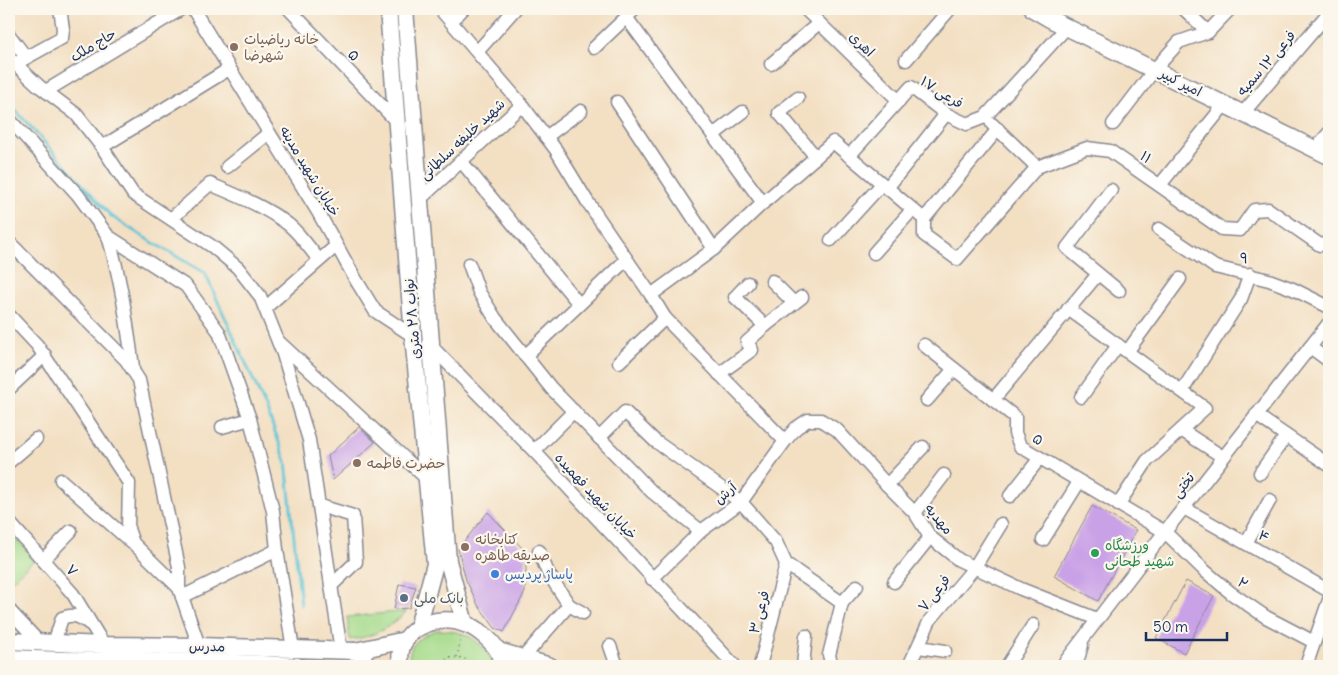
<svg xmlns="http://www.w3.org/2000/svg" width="1338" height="675" font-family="Delius,'Playpen Sans Arabic',sans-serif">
	<rect width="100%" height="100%" fill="#fbf7ec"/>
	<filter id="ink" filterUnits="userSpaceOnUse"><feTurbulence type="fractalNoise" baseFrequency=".02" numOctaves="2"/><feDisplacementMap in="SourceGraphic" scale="10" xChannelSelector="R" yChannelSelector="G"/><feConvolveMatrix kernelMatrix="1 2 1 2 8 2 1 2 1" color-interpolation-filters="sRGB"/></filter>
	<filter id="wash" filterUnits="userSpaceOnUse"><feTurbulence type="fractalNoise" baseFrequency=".0096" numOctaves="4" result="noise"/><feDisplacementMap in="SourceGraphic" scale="20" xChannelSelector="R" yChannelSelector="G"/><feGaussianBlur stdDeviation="1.12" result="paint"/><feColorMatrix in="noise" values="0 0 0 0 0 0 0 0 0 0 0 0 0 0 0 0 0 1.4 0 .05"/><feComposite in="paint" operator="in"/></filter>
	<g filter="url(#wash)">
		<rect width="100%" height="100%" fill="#f3dfc2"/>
		<g fill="#a5db8b" stroke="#608574">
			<polygon points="9,531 35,559 9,583"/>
			<path d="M407 611C391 627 374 637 350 640L347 617Z"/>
			<path d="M437 630C464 630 484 640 494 666H410C406 646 419 636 437 630Z"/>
		</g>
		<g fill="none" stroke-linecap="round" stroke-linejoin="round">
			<polyline stroke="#59c3d5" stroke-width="3" points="9,103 111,216 145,238 205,273 266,408 286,461 301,605"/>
		</g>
		<g id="blocks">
			<g fill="#c9a1e7">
				<polygon points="359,427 375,442 333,480 328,456"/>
				<polygon points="1092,506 1136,530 1098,601 1054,576"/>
				<polygon points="488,512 524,550 526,569 525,592 504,632 495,628 478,605 466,580 458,549"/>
				<polygon points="1186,581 1214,596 1184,653 1156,638"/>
				<polygon points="399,584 416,587 409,608 394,609"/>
			</g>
		</g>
	</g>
	<g filter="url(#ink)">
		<use href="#blocks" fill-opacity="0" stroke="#878790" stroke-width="1"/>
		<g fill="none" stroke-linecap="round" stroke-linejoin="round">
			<defs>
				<g id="minor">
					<polyline points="193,9 318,212 356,280 375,311 413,336"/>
					<polyline points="289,9 397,122"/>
					<polyline points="440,9 522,105 556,150 587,201 651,295 665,318 785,441"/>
					<polyline points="805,9 899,101"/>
					<polyline points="1184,9 1208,32"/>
					<polyline points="626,17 763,203"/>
					<polyline points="451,22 463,9"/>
					<polyline points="9,35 26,57"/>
					<polyline points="594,48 635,9"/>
					<polyline points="477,52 515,9"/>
					<polyline points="9,58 39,86 76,114 102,147 133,194 213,247 238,268 260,296 283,354 309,440 341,651"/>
					<polyline points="906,60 950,9"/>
					<polyline points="15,64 62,38 63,29 60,9"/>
					<polyline points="771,64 819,23"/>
					<polyline points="46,91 181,9"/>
					<polyline points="798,98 779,113 816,157"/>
					<polyline points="617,102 714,249"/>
					<polyline points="1243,113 1326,16 1329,9"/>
					<polyline points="9,119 78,195 108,236 186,286 219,332 250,419 273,511 277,550 293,649"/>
					<polyline points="992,124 1037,167"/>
					<polyline points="1113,124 1155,69 1179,42 1208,32 1230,9"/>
					<polyline points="998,129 924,219 924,235 957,259 1037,167 1087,148 1110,151 1222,229 1240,230 1254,210 1268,209 1320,245 1329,243"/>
					<polyline points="713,135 743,112"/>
					<polyline points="546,137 581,111"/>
					<polyline points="102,147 229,69"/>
					<polyline points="1315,149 1329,133"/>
					<polyline points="849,156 911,87 946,114 967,124 985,117 1067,27"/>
					<polyline points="461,161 579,304"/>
					<polyline points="227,167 269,133"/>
					<polyline points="1160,185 1225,104"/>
					<polyline points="887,188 946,114"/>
					<polyline points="1111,190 1067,248 1119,291"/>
					<polyline points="419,200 522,105"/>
					<path d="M172 218 210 184C236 195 266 207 289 225 300 234 310 249 319 260"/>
					<polyline points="1159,229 1215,267 1269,280 1293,289 1329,307"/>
					<path d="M108 236C121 279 127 323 133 367"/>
					<polyline points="831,240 882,184"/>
					<polyline points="9,242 126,360 139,380 179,567 179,588 199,646"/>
					<polyline points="874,253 912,210"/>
					<polyline points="469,264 479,292 495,318 551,388 652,492 701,531"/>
					<polyline points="772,281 794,303"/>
					<polyline points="748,283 735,297 765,326"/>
					<polyline points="651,295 714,249 763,203 833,142 924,219"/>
					<polyline points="265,308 336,246"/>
					<polyline points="1068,309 1205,408 1147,461 1118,505"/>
					<polyline points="9,315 37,345 129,483 128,529 133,543 179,588"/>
					<polyline points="279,342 427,479"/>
					<polyline points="924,345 1015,417 1015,433 1020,446 1165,532 1205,571 1231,593 1266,617 1314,642"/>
					<polyline points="432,347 534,451 735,666"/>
					<polyline points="1310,347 1329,361"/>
					<polyline points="1127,352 1180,279"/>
					<polyline points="525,356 626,260"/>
					<polyline points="619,362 665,318"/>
					<polyline points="719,374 752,350 747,342 765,326 802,297"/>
					<polyline points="9,389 45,355"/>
					<polyline points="1182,391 1241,299 1250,274"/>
					<polyline points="1081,397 1118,345"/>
					<polyline points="927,400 954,369"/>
					<polyline points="993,400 1098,274"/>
					<polyline points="1256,415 1329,465"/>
					<polyline points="222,427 250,419"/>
					<polyline points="1181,430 1223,457"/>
					<polyline points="599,438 625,412 655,441 741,502 776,542 786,564 842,603"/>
					<polyline points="534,451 574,411"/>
					<polyline points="9,462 36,439"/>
					<polyline points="1260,473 1286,436"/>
					<polyline points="61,480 132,543"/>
					<polyline points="887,485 923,447"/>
					<polyline points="1010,496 1040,458"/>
					<polyline points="320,506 353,516 356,562 332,585"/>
					<polyline points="1184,508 1329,591"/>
					<polyline points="915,513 944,475"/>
					<polyline points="9,522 73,594 104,645"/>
					<polyline points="1043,540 1079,482"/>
					<polyline points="1246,543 1270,500"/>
					<polyline points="539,551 548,573 569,605 583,613"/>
					<polyline points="43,560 71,531"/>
					<polyline points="652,579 701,531 741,502 785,441 796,428 808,420 821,420 837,430 887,485 915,513 930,537 959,560 1021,589 1097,619"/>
					<polyline points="894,582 930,537"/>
					<polyline points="182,597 277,550"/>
					<polyline points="9,610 39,642"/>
					<path d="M54 643 62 618C74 613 80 617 90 624"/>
					<polyline points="610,646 617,666"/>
					<polyline points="919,647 945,651"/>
					<polyline points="522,659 569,605"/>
					<polyline points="760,666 786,564"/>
					<polyline points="803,666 806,636"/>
					<polyline points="832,666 829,655 842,603 857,586"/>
					<polyline points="909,666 930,620 974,568 1001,524"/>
					<polyline points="1007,666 1033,625"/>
					<polyline points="1062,666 1160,538 1329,323"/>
					<polyline points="1076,666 1082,645"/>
					<polyline points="1306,666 1329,600"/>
				</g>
				<g id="major">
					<polyline points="388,9 413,336 435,564 418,627"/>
					<polyline points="405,9 448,561 465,624"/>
					<polyline points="1033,9 1050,19 1329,156"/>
					<polyline points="9,641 104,645 199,646 355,651 405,640"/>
					<path d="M355 651C362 655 365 658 365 666"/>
					<polyline points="498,651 550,666"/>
					<path d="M9 658C105 663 201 659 297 666"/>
					<path d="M401 666C394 630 436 612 465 624 477 628 492 641 498 651 500 656 502 662 503 666"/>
				</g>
			</defs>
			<use href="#minor" stroke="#878790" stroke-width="15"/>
			<use href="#major" stroke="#878790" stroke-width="19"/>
			<g stroke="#878790" stroke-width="2" stroke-dasharray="1 4" stroke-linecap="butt">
				<polyline points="457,657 461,637"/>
				<polyline points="439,666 439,664 450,657 464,658 472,666"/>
			</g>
			<use href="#minor" stroke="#fff" stroke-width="12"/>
			<use href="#major" stroke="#fff" stroke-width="16"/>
		</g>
	</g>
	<g fill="#8d6e63" stroke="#fbf7ec" stroke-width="2">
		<circle cx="234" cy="47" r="5"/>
		<circle cx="357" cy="463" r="5"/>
		<circle cx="465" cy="547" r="5"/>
	</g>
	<circle fill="#2e9e5b" stroke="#fbf7ec" stroke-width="2" cx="1095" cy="553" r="5"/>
	<circle fill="#3f7fe0" stroke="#fbf7ec" stroke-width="2" cx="495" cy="574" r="5"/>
	<circle fill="#5c6f8a" stroke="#fbf7ec" stroke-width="2" cx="404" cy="598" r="5"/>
	<g text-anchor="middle" stroke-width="4.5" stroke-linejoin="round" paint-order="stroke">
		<g font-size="14" fill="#785e54" stroke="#fbf7ec" text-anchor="start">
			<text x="244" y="44">خانه ریاضیات<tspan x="244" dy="16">شهرضا</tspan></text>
			<text x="367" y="468">حضرت فاطمه</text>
			<text x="475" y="544">کتابخانه<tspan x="475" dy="16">صدیقه طاهره</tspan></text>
		</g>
		<g font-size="14" fill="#1b2f5e" stroke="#fbf7ec">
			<text transform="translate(862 44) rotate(44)" y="5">اهری</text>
			<text transform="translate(93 45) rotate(-31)" y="5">حاج ملک</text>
			<text transform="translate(354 55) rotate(46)" y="5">۵</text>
			<text transform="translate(1266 63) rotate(-49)" y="5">فرعی ۱۲ سمیه</text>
			<text transform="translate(1181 82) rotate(27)" y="5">امیر کبیر</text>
			<text transform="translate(942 92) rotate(32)" y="5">فرعی ۱۷</text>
			<text transform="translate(462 139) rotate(-43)" y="5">شهید خلیفه سلطانی</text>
			<text transform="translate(1146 157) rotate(35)" y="5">۱۱</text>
			<text transform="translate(310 171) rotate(59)" y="5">خیابان شهید مدینه</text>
			<text transform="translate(1244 258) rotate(8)" y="5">۹</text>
			<text transform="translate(412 319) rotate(-95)" y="5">نواب ۲۸ متری</text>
			<text transform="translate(1038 439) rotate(32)" y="5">۵</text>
			<text transform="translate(1183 485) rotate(-52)" y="5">تختی</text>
			<text transform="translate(725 493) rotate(-42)" y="5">آرش</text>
			<text transform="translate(596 496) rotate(47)" y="5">خیابان شهید فهمیده</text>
			<text transform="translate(939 519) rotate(50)" y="5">مهدیه</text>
			<text transform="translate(1264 536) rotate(30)" y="5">۴</text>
			<text transform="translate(72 570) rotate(48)" y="5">۷</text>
			<text transform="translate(1243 583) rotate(36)" y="5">۲</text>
			<text transform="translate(934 593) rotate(-52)" y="5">فرعی ۷</text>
			<text transform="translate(759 612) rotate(-75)" y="5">فرعی ۳</text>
			<text transform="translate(207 646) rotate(1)" y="5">مدرس</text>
		</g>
		<g font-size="14" fill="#27864d" stroke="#fbf7ec" text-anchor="start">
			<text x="1105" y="550">ورزشگاه<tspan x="1105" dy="16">شهید طحانی</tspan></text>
		</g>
		<g font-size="14" fill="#366cbe" stroke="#fbf7ec" text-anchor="start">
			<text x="505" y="579">پاساژ پردیس</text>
		</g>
		<g font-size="14" fill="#4e5e75" stroke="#fbf7ec" text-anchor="start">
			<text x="414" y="603">بانک ملی</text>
		</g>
	</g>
	<rect width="1338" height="675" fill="none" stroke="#fbf7ec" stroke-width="30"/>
	<path d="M1146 632v8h81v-8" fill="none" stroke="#1b2f5e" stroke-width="2.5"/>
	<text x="1153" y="632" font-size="15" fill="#1b2f5e" stroke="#fbf7ec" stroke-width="4" paint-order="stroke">50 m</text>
</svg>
